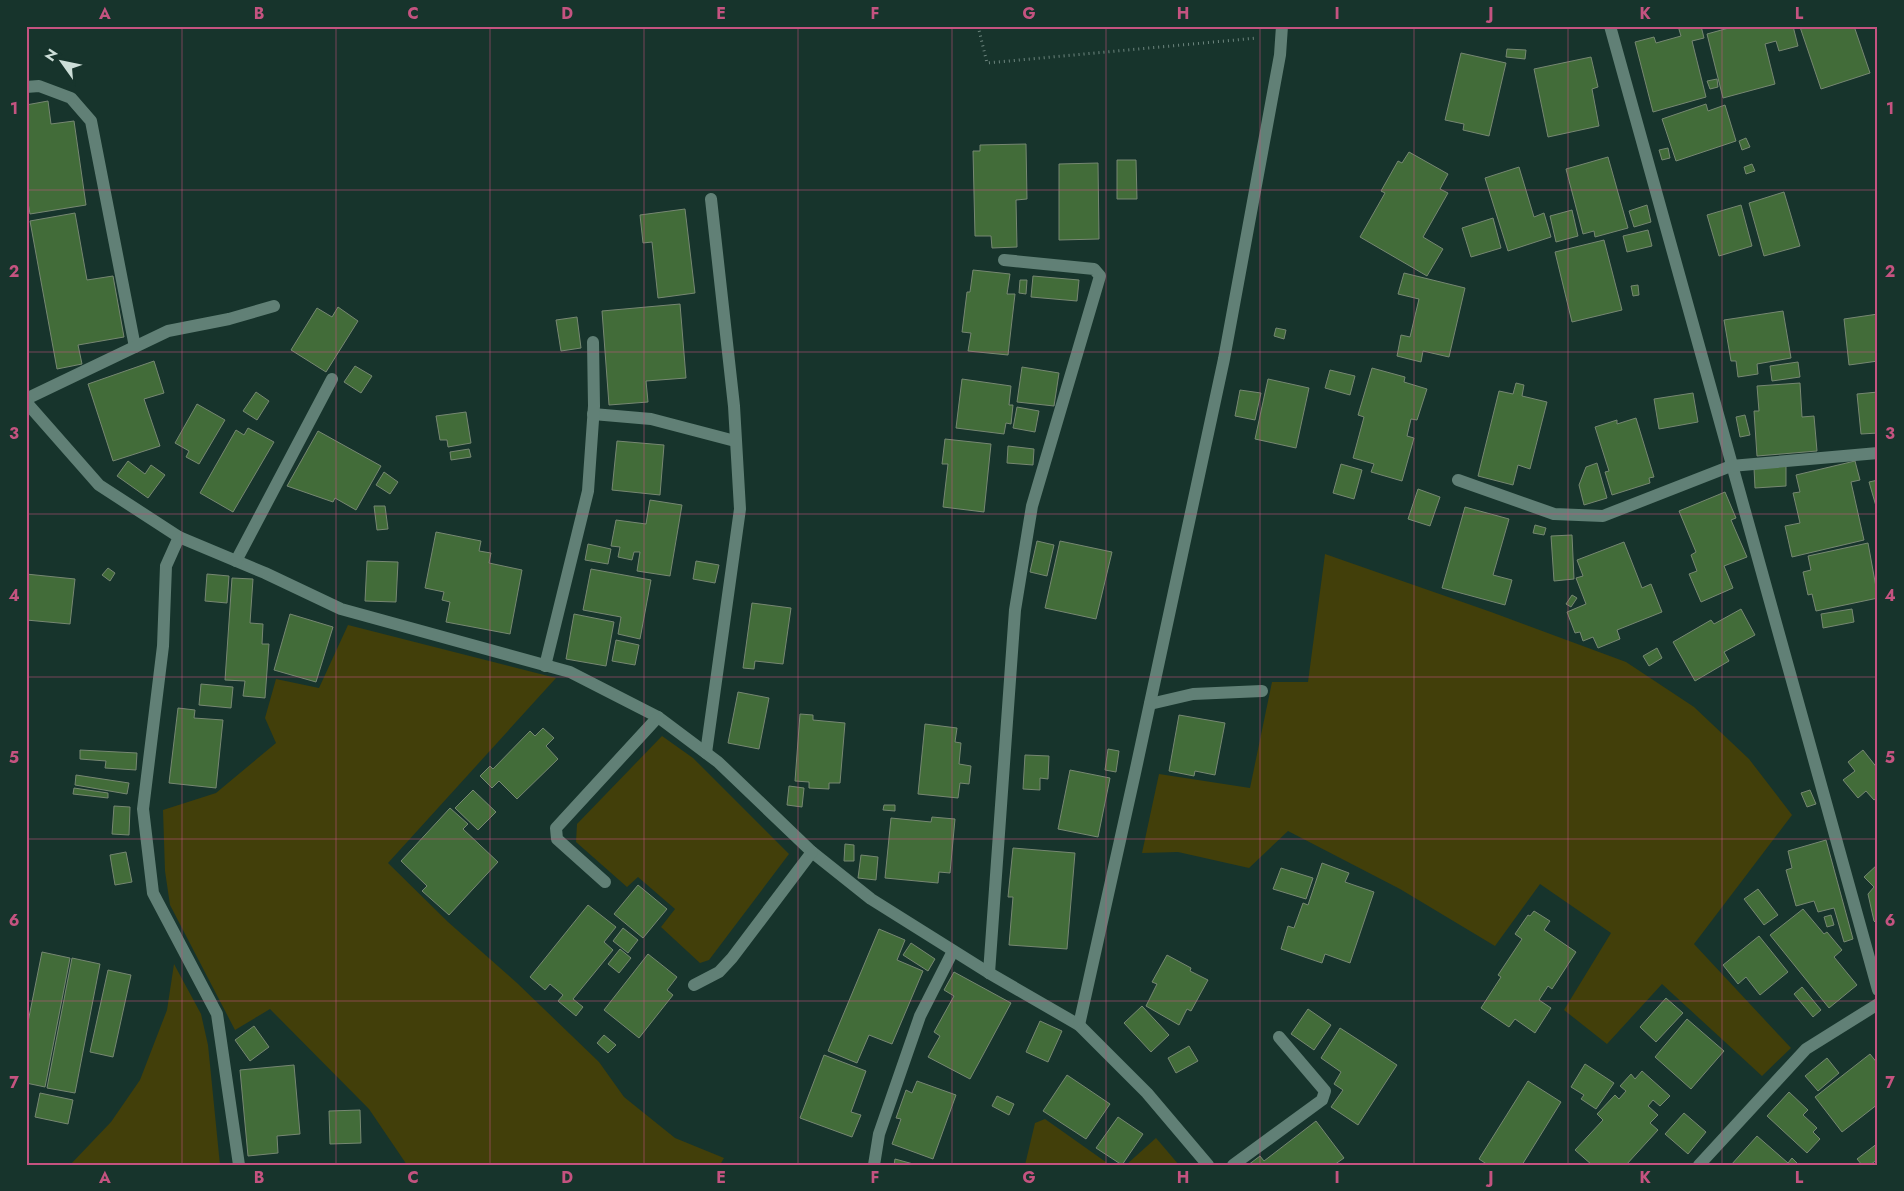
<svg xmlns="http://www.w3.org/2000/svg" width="1904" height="1191" font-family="Jost,sans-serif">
	<rect width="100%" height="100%" fill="#17342c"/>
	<g fill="#423f0a">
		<polygon points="1325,554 1491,612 1626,662 1694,707 1749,759 1792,815 1694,944 1791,1048 1762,1076 1662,984 1607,1044 1564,1010 1611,933 1540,884 1495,946 1400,889 1288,831 1249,868 1178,852 1142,853 1159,774 1250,788 1272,682 1308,682"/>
		<polygon points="348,625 556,678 388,863 448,922 517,983 599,1062 624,1097 675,1138 724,1158 720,1165 407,1165 369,1109 270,1009 235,1030 170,905 165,871 163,810 216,793 276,743 265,718 276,679 319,688"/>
		<polygon points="662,736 693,758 789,854 709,960 700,963 661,927 675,909 638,877 627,887 576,842 577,824"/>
		<polygon points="174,964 201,1014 208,1045 220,1165 70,1165 111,1122 140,1080 167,1010"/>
		<polygon points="1045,1119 1110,1165 1025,1165 1035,1123"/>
		<polygon points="1156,1138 1179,1165 1126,1165"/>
	</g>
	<g fill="#426c39" stroke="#768772">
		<polygon points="1678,26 1701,26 1704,38 1692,41 1706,97 1653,112 1635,42 1654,37 1656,43 1681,36"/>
		<polygon points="1736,26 1793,26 1798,46 1779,51 1776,41 1765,44 1775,84 1723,98 1707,34"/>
		<polygon points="1854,26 1870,73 1821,89 1800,27"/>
		<polygon points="1507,49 1526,50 1525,59 1506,57"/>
		<polygon points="1461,53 1506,63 1489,136 1463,130 1464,124 1445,120"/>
		<polygon points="1591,57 1598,87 1592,89 1599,126 1548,137 1534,69"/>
		<polygon points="1717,79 1718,87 1710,89 1707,81"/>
		<polygon points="48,101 51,124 74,121 86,205 30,214 26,191 26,105"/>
		<polygon points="1706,104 1708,111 1725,105 1736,141 1676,161 1662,119"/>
		<polygon points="1746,138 1750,147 1742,150 1739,141"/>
		<polygon points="1026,144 1027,199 1016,200 1017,247 992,248 991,236 975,236 973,151 980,151 980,145"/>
		<polygon points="1668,148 1670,158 1662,160 1659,150"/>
		<polygon points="1409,152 1448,174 1440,189 1448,193 1423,237 1443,249 1427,276 1360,237 1385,193 1381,191 1398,161 1402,163"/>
		<polygon points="1608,157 1628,228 1595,237 1594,231 1583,234 1566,169"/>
		<polygon points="1117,160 1136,160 1137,199 1117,199"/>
		<polygon points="1098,163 1099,239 1059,240 1059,164"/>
		<polygon points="1752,164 1755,171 1746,174 1744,167"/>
		<polygon points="1519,167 1534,217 1544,213 1551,237 1508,251 1485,178"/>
		<polygon points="1784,192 1800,246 1764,256 1749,203"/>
		<polygon points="1647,205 1651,222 1634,227 1629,211"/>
		<polygon points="1741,205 1752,246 1719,256 1707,215"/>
		<polygon points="685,209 695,293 658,298 652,242 643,243 640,215"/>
		<polygon points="1572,210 1578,236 1556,242 1550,216"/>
		<polygon points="75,213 87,280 113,276 124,337 78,345 82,364 57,369 30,221"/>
		<polygon points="1493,218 1501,248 1471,257 1462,228"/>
		<polygon points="1648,230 1652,246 1627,252 1623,236"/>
		<polygon points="1604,240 1622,310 1572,322 1555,252"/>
		<polygon points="973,270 1010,274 1007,294 1015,294 1008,355 968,351 971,333 962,332 967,292 970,292"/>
		<polygon points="1404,273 1465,288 1449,357 1423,351 1421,362 1397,356 1401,335 1410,337 1419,299 1398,294"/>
		<polygon points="1033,276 1079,280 1077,301 1031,297"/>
		<polygon points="1020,280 1027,280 1026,294 1019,293"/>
		<polygon points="1638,285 1639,295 1633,296 1631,286"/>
		<polygon points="680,304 686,378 646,381 648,402 609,405 602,311"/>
		<polygon points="338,307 358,321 326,372 291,350 317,308 332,317"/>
		<polygon points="1783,311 1791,358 1757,364 1758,374 1738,377 1736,361 1731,361 1724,320"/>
		<polygon points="1878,314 1878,361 1849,365 1844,319"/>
		<polygon points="577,317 581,348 561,351 556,320"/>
		<polygon points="1276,328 1286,330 1284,339 1274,336"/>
		<polygon points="154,361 164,393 144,399 160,446 113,461 88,384"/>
		<polygon points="1798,362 1800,377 1772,381 1770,366"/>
		<polygon points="355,366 372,376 361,393 344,382"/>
		<polygon points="1022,367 1059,373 1054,406 1017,402"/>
		<polygon points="1372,368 1405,377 1404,382 1427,389 1417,420 1411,419 1407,436 1414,438 1402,481 1371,472 1374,464 1353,458 1364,417 1358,415"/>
		<polygon points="1330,370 1355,376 1350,395 1325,388"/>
		<polygon points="962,379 1011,386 1009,405 1013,405 1011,424 1006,423 1004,434 956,428"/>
		<polygon points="1268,379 1309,388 1296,448 1255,439"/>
		<polygon points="1516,383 1524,385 1522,396 1547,402 1530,469 1518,465 1513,485 1478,476 1499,391 1513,394"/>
		<polygon points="1800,383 1802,417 1814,416 1817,451 1757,456 1754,411 1759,411 1757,386"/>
		<polygon points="1240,390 1261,393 1255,420 1235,416"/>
		<polygon points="256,392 269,401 257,420 243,411"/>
		<polygon points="1878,392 1878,433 1861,434 1857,394"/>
		<polygon points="1693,393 1698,422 1659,429 1654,399"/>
		<polygon points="197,404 225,420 199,464 186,457 189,451 175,443"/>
		<polygon points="1017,407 1039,411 1035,432 1013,428"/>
		<polygon points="466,412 471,443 448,447 447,440 440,440 436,416"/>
		<polygon points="1745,415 1750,435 1740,437 1736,417"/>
		<polygon points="1636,418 1654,477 1649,478 1650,483 1612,495 1605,472 1609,471 1595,427 1617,420 1617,424"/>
		<polygon points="248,428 274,442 233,512 200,493 236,430 244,435"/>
		<polygon points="318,431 381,466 356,510 335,498 333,502 287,486"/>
		<polygon points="945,439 991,444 984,512 943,507 948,464 942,464"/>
		<polygon points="617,441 664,445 660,495 612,490"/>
		<polygon points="1008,446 1034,449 1033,465 1007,463"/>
		<polygon points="469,449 471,457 451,460 450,452"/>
		<polygon points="128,461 145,474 151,465 165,475 148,498 117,476"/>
		<polygon points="1855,461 1860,480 1851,482 1864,540 1792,557 1785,526 1800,523 1793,493 1800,492 1796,475"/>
		<polygon points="1597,463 1607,498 1584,505 1579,485 1586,467"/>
		<polygon points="1341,464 1362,470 1354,499 1333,493"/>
		<polygon points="1786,466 1786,486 1755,488 1754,468"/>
		<polygon points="384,472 398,482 390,494 376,485"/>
		<polygon points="1878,480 1878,513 1869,482"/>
		<polygon points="1418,489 1440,497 1430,526 1408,519"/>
		<polygon points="1725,492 1736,518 1731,520 1747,557 1724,566 1733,588 1701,602 1689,574 1697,571 1691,555 1696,552 1679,511"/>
		<polygon points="650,500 682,505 670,576 637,571 640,552 634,552 632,560 618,557 620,547 611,546 616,520 646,524"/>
		<polygon points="374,506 385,506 388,529 377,530"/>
		<polygon points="1465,507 1509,519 1493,575 1512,580 1505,605 1442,588"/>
		<polygon points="1535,525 1546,528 1544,535 1533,533"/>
		<polygon points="436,532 481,541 479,551 491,553 489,563 522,570 510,634 446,622 450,602 442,600 444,592 425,588"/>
		<polygon points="1572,535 1574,579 1554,581 1551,536"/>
		<polygon points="1037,541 1054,545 1047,576 1030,572"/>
		<polygon points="1060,541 1112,552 1096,619 1045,608"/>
		<polygon points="1624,542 1642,588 1651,584 1662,612 1617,630 1620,639 1598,648 1593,637 1583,641 1580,632 1575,633 1567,612 1586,604 1576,578 1583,576 1577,560"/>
		<polygon points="1868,543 1878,598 1816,611 1812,594 1808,595 1803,572 1811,570 1808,556"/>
		<polygon points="588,544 611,549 608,564 585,560"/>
		<polygon points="367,561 398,562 396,602 365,601"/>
		<polygon points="696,561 719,565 715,583 693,579"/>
		<polygon points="108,568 115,573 110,581 102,575"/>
		<polygon points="591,569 651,580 640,639 618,634 621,617 583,610"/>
		<polygon points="26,574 75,579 70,624 26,620"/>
		<polygon points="207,574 229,576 227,603 205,601"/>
		<polygon points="232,578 253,579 250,623 263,624 262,644 269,644 265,698 243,696 245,681 225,680"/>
		<polygon points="1572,595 1577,598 1571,607 1566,604"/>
		<polygon points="752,603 791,608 783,664 755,661 754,669 743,668"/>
		<polygon points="1741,609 1755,635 1724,652 1729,661 1695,681 1673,642 1711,620 1714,624"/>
		<polygon points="1852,609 1854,622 1823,628 1821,614"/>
		<polygon points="290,614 333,627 316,682 274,670"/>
		<polygon points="574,614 614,622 606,666 566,659"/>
		<polygon points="616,640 639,645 635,665 612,661"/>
		<polygon points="1657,648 1662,658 1649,666 1643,656"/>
		<polygon points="201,684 233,687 231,708 199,705"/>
		<polygon points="738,692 769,698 759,749 728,743"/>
		<polygon points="178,708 195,710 194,718 223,720 216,788 169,783"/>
		<polygon points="800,714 813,715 813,720 845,723 840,783 829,783 829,789 809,788 809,782 795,781"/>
		<polygon points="1179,715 1225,723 1215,775 1195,771 1194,776 1169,771"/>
		<polygon points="925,724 957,728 955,742 961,743 959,764 971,766 969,784 960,783 958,798 918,794"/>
		<polygon points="543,728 554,738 546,746 558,759 517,799 499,781 492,788 480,776 490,766 493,769 530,731 535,736"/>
		<polygon points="1108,749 1119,751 1116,772 1105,770"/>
		<polygon points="80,750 137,753 136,770 105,768 106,761 80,759"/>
		<polygon points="1863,750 1878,769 1878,797 1874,800 1866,791 1858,798 1843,780 1855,771 1848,762"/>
		<polygon points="1025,755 1049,756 1048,779 1040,778 1040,790 1023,789"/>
		<polygon points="1070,770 1110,778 1098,837 1058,829"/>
		<polygon points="76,775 129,783 127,794 75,785"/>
		<polygon points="789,786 804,788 802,807 787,805"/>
		<polygon points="74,788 108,793 108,798 73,794"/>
		<polygon points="473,790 496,812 478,830 455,808"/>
		<polygon points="1810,790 1816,804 1807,807 1801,793"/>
		<polygon points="884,805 895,805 895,811 883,810"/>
		<polygon points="114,806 130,807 129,835 112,834"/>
		<polygon points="450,808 468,824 463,829 498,862 449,915 422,891 427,886 401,861"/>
		<polygon points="932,817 955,819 950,873 939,872 938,883 885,878 891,818 931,822"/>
		<polygon points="1826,840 1853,939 1844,942 1834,908 1818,912 1814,901 1796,906 1786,870 1792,868 1788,851"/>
		<polygon points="845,844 854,845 854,861 844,861"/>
		<polygon points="1013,848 1075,853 1067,949 1009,945 1013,897 1008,897"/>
		<polygon points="126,852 132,882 115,885 110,855"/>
		<polygon points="861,855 878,857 876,880 858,878"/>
		<polygon points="1322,863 1349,873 1345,882 1374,892 1350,963 1325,954 1322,963 1281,949 1288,926 1294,928 1303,903 1308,905"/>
		<polygon points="1878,864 1878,925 1874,921 1868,894 1874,887 1864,877"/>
		<polygon points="1281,868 1313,878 1306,899 1273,889"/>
		<polygon points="638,885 667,909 643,938 614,914"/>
		<polygon points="1758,889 1778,915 1764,925 1744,899"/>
		<polygon points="588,905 616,927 604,942 613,950 573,999 583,1007 576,1016 558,1001 563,995 550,984 545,990 530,977"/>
		<polygon points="1803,909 1824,934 1827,932 1842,950 1834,957 1857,985 1829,1008 1770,935"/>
		<polygon points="1534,911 1550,921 1544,930 1576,952 1552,989 1548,986 1539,1000 1551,1008 1535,1033 1515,1019 1509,1027 1481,1008 1501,977 1498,975 1522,939 1515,934 1528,915 1530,916"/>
		<polygon points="1831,915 1834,925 1827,927 1824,917"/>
		<polygon points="623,928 638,940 628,953 613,941"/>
		<polygon points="879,929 905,940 897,960 923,971 892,1044 869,1035 857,1063 828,1051"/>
		<polygon points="1759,936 1788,972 1760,995 1746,977 1738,984 1723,965"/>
		<polygon points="911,943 935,959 928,971 903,955"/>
		<polygon points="620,949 631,958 619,973 608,964"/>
		<polygon points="42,952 70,958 45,1087 26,1083 26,1032"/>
		<polygon points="648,954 677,977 667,990 673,995 639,1038 604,1010"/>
		<polygon points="1167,955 1191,968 1190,971 1208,980 1191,1011 1187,1009 1179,1025 1146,1006 1157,984 1152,982"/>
		<polygon points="72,958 100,964 75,1093 47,1088"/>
		<polygon points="108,970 131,975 113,1057 90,1052"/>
		<polygon points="954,972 1011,1003 970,1079 928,1057 940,1036 934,1032 954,996 944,990"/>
		<polygon points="1802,987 1821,1010 1813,1017 1794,994"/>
		<polygon points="1666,998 1683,1013 1656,1042 1640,1027"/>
		<polygon points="1142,1006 1169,1035 1151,1052 1124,1023"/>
		<polygon points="1308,1009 1331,1025 1314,1050 1291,1034"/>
		<polygon points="1687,1019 1724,1051 1691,1089 1655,1057"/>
		<polygon points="1040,1021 1062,1031 1048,1062 1026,1052"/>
		<polygon points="254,1026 269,1047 250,1061 235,1040"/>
		<polygon points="1340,1028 1397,1065 1358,1125 1331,1107 1343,1090 1334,1084 1341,1072 1321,1058"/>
		<polygon points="604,1035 616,1045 608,1053 597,1043"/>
		<polygon points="1189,1046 1198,1061 1176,1073 1168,1058"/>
		<polygon points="1870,1054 1878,1064 1878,1104 1842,1132 1815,1097"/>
		<polygon points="824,1055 866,1071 851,1112 861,1115 852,1137 800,1118"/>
		<polygon points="1827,1058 1839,1073 1818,1091 1805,1076"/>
		<polygon points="1585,1064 1614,1083 1596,1109 1581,1099 1584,1095 1571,1087"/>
		<polygon points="294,1065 300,1134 277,1136 278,1153 248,1156 240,1070"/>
		<polygon points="1642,1071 1670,1096 1660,1106 1653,1100 1648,1106 1658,1115 1650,1123 1658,1130 1626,1165 1592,1165 1575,1150 1603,1120 1597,1114 1615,1095 1619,1099 1626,1091 1620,1086 1631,1074 1635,1079"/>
		<polygon points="1067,1075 1110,1104 1086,1139 1043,1111"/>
		<polygon points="917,1081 956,1095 933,1159 892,1144 901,1119 896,1118 906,1090 912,1093"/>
		<polygon points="1528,1081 1561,1102 1522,1165 1488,1165 1479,1159"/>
		<polygon points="1789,1092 1808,1110 1803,1115 1817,1128 1813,1132 1820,1139 1807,1153 1767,1116"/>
		<polygon points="40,1093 73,1100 68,1124 35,1117"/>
		<polygon points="997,1096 1014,1104 1009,1115 992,1106"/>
		<polygon points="360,1110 361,1143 330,1144 329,1111"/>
		<polygon points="1684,1113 1706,1132 1688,1154 1665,1134"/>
		<polygon points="1118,1117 1143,1134 1122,1165 1096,1148"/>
		<polygon points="1316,1121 1344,1158 1334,1165 1248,1165 1260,1156 1264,1161"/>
		<polygon points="1757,1136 1788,1163 1792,1158 1799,1165 1731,1165"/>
		<polygon points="1878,1143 1878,1159 1870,1165 1862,1165 1857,1159"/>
		<polygon points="895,1159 917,1165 894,1165"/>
	</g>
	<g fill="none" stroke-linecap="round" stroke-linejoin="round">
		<polyline stroke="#6d857e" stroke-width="3" stroke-dasharray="1 4" stroke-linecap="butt" points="978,26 987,63 1257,38"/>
		<g stroke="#618076" stroke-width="12">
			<polyline points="1610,26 1878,990"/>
			<polyline points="26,87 39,86 71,98 91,121 135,347"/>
			<polyline points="26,399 168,331 229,319 274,306"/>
			<polyline points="26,402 99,485 179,537 265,573 341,609 570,672 658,717 718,762 812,852 871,899 989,973 1079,1025 1147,1093 1208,1165"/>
			<polyline points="593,414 651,419 735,441"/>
			<polyline points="1458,480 1554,514 1603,516 1731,466 1878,453"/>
			<polyline points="179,537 166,566 163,646 143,809 153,893 217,1014 239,1165"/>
			<polyline points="236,561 332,379"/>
			<polyline points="545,666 588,491 594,406 593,342"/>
			<polyline points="1150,704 1193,694 1262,691"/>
			<polyline points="706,753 740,509 734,406 711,199"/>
			<polyline points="605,882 557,839 556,828 658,717"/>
			<polyline points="989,973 1015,610 1032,506 1100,276 1094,269 1004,260"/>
			<polyline points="694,985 719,972 732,958 812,852"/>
			<polyline points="1079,1025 1135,773 1224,359 1280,55 1282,26"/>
			<polyline points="874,1165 879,1134 920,1016 953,951"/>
			<polyline points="1233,1165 1322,1100 1325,1091 1279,1037"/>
			<polyline points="1699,1165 1806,1049 1878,1004"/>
		</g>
	</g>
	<path fill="none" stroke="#c55380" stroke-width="1" stroke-opacity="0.55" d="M182 26V1165M336 26V1165M490 26V1165M644 26V1165M798 26V1165M952 26V1165M1106 26V1165M1260 26V1165M1414 26V1165M1568 26V1165M1722 26V1165M26 190H1878M26 352H1878M26 514H1878M26 677H1878M26 839H1878M26 1001H1878"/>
	<rect width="1904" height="1191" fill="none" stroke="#17342c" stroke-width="55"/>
	<g transform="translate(62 62) rotate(303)" stroke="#17342c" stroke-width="4" paint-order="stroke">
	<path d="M0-4L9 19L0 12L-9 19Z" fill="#cdded8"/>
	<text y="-8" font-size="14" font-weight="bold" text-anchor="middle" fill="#cdded8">N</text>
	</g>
	<rect x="28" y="28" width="1848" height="1136" fill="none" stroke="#c55380" stroke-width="2"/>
	<g font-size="16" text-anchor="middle" font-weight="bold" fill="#c55380">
		<text x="105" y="19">A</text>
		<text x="259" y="19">B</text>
		<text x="413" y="19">C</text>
		<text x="567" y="19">D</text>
		<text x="721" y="19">E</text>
		<text x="875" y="19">F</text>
		<text x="1029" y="19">G</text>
		<text x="1183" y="19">H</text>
		<text x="1337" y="19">I</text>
		<text x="1491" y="19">J</text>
		<text x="1645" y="19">K</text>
		<text x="1799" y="19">L</text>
		<text x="14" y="114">1</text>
		<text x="1890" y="114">1</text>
		<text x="14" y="277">2</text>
		<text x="1890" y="277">2</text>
		<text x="14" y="439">3</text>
		<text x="1890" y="439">3</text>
		<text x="14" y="601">4</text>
		<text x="1890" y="601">4</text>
		<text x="14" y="763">5</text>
		<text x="1890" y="763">5</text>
		<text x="14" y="926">6</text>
		<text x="1890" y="926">6</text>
		<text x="14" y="1088">7</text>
		<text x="1890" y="1088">7</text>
		<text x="105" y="1183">A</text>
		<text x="259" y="1183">B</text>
		<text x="413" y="1183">C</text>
		<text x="567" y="1183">D</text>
		<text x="721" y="1183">E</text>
		<text x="875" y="1183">F</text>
		<text x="1029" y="1183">G</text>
		<text x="1183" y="1183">H</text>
		<text x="1337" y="1183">I</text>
		<text x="1491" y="1183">J</text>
		<text x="1645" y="1183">K</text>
		<text x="1799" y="1183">L</text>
	</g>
</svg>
